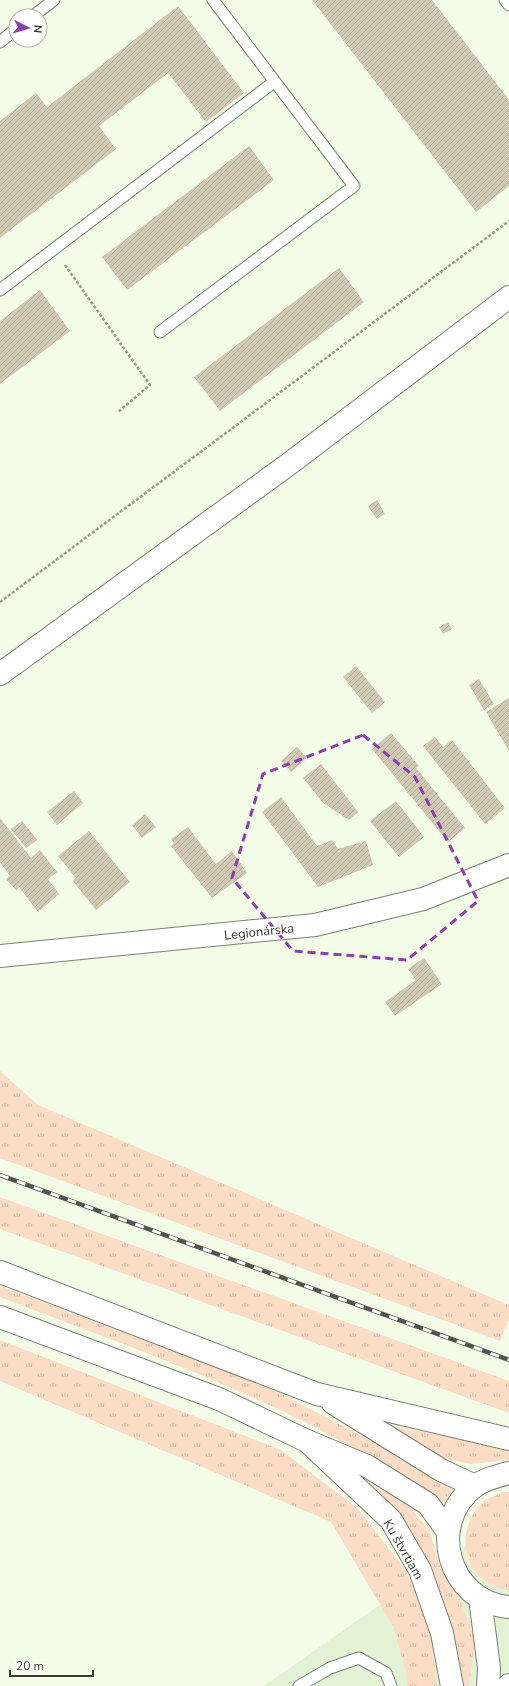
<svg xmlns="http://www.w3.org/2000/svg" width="509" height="1686" font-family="'Nunito Sans',sans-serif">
	<defs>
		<pattern id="grass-tufts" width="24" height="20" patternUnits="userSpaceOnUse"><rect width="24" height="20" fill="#fbdcc5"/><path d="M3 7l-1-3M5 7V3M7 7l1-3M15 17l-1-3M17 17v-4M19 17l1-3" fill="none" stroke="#d8beaa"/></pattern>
		<pattern id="building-hatch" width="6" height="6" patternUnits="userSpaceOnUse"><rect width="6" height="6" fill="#d0cab5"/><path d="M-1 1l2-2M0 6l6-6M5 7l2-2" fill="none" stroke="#b3ae9c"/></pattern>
	</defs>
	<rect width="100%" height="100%" fill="#f2fce7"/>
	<polygon fill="#e3f1d5" points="509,1516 509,1686 264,1686 381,1604"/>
	<g fill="url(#grass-tufts)">
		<polygon points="0,1071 38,1105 509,1305 509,1318 500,1341 0,1158"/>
		<polygon points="0,1197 509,1381 509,1413 0,1229"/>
		<path d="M0 1286 270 1388 456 1485 442 1504C417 1488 394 1470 368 1456 253 1389 124 1345 0 1297Z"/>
		<polygon points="0,1340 281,1450 357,1508 404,1568 430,1623 437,1686 407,1686 406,1671 393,1626 331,1522 0,1381"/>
		<polygon points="388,1425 460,1439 509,1452 509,1460 471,1464 446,1459"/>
		<polygon points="375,1487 403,1499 430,1531 441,1571 459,1598 475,1639 469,1686 459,1686 448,1617 426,1557 408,1526"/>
		<path d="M503 1492H509V1590C469 1586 454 1542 475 1511 481 1501 492 1497 503 1492Z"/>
	</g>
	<g fill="url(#building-hatch)">
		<polygon points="312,0 432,0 509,100 509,186 476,212"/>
		<polygon points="178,6 244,93 206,122 168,73 99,126 116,149 0,238 0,121 36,93 47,107"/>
		<polygon points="249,146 274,180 127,290 102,257"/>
		<polygon points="339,268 364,302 220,411 194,377"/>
		<polygon points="40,290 70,331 0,384 0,321"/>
		<polygon points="377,500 385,514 377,519 368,506"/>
		<polygon points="448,622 452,629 443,634 439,627"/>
		<polygon points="356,666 385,702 372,713 343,677"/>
		<polygon points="479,679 494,704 484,710 469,685"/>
		<polygon points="509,698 509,751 486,712"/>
		<polygon points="391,733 419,766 416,768 465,828 448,842 372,749"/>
		<polygon points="435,737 443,747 452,740 505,808 485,824 423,746"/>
		<polygon points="297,747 307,758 291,772 281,761"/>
		<polygon points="321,764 358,812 349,820 323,803 303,778"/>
		<polygon points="74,791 83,803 57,825 47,812"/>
		<polygon points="281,797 317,846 332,840 338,849 366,841 373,865 318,887 262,812"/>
		<polygon points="396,801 424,837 399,857 370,821"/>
		<polygon points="145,814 156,827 142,838 132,825"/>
		<polygon points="0,818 31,858 40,850 57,872 48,879 59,894 38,912 19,887 16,890 6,879 10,876 0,862"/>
		<polygon points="22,821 37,840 26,848 11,829"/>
		<polygon points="188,827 216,864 232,851 247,873 212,898 171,846 174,843 171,839"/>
		<polygon points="89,831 130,882 96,910 73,881 76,878 58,856"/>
		<polygon points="424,958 442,984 395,1016 385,1002 416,980 408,969"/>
	</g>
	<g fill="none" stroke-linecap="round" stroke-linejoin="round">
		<defs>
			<g id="service">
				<polyline points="505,0 509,5"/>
				<polyline points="33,16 54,0"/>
				<polyline points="0,42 16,29"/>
				<polyline points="0,290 274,82"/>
				<polyline points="160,332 354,186 213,0"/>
				<polyline points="299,1686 330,1668 359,1658 386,1673 391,1686"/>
			</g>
			<g id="tertiary">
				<polyline points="0,956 315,925 423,899 509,865"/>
				<polyline points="308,1442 391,1520 420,1570 442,1633 452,1686"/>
				<polyline points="480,1598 489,1668 488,1686"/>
				<polyline points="509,1686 509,1685"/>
			</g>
			<g id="secondary">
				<polyline points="0,1272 317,1394 509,1439"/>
				<polyline points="0,1317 219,1399 307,1441 367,1466 428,1504 448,1532"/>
				<polyline points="333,1403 441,1470 475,1486"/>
				<path d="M509 1473C497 1476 485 1479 475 1486 426 1523 448 1602 509 1607"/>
			</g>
			<polyline id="primary" points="0,674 289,464 509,297"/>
		</defs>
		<use href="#service" stroke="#7a8371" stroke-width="13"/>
		<use href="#tertiary" stroke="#7a8371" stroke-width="24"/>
		<use href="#secondary" stroke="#7a8371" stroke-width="24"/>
		<use href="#primary" stroke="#7a8371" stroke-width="24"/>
		<g stroke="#949b8c" stroke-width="2.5" stroke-dasharray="3 2" stroke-linecap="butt">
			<polyline points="65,265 150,385 118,412"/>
			<polyline points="0,602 509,221"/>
		</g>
		<use href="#service" stroke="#fff" stroke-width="11"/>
		<use href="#tertiary" stroke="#fff" stroke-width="22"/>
		<use href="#secondary" stroke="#fff" stroke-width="22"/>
		<use href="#primary" stroke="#fff" stroke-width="22"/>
		<defs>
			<polyline id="rail" points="0,1175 509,1360"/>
		</defs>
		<use href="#rail" stroke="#51554c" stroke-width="4.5"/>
		<use href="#rail" stroke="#fff" stroke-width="3" stroke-dasharray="9" stroke-linecap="butt"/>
	</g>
	<path fill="none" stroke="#8d3eae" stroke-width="3" stroke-dasharray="8 5" stroke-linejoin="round" d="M363 735 415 777 478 901 407 960 293 951 232 878 263 774Z"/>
	<g text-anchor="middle" stroke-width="3" stroke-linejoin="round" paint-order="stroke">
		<g font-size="13" fill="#363a32" stroke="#fff">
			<text transform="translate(259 931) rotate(-6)" y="5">Legionárska</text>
			<text transform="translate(404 1549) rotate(60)" y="5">Ku štvrtiam</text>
		</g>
	</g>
	<g transform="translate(28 28) rotate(96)"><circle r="19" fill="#ffffff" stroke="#afb0ad"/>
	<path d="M0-3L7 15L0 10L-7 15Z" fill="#8d3eae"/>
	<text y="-6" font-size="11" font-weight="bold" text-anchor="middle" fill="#363a32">N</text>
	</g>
	<path d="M10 1670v6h83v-6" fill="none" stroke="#363a32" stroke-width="2"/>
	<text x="16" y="1670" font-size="12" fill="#363a32" stroke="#ffffff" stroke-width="3" paint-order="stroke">20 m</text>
</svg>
